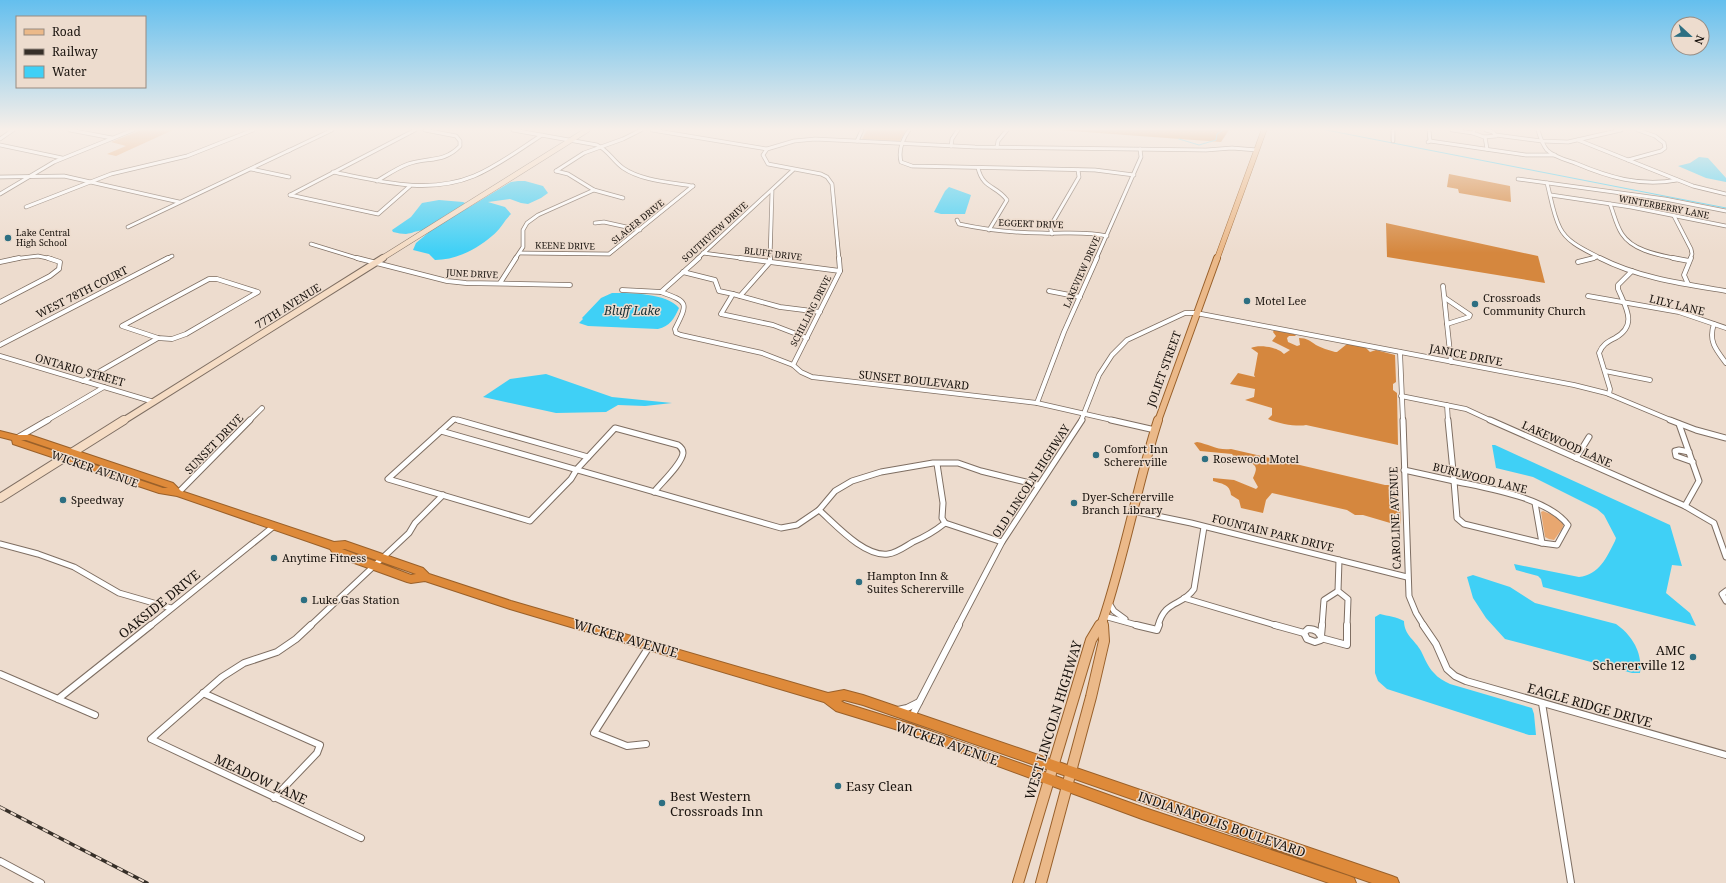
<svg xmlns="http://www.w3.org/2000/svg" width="1726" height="883" font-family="'Noto Serif',serif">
	<rect width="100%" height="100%" fill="#eddcce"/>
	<g fill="#e8a770">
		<polygon points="141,130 173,130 116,156 107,154 126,146 111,142"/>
		<polygon points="867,130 906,130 900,141 862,139"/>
		<polygon points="1543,511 1555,516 1564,523 1562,529 1554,540 1549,539 1545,537 1541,512"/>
	</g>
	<g fill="#d5873e">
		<polygon points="1058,130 1229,130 1221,142"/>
		<polygon points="1449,174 1510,186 1511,202 1459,193 1458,189 1447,187"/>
		<polygon points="1386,223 1538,256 1545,283 1387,257"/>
		<path d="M1274 330 1294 334 1296 336H1289L1287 338 1288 342 1297 346 1300 345 1299 338C1307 338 1310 341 1316 345 1321 348 1329 350 1335 352H1337L1347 344 1365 347 1370 352 1376 350 1395 355 1396 382 1393 384V390L1397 393 1398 445 1306 425C1297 427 1276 423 1268 419L1272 415V408L1245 400 1254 397 1255 389 1230 384 1238 373 1255 377 1254 375 1258 353 1251 348C1259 344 1278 347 1284 354L1290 350 1272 341 1276 336 1273 332Z"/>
		<path d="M1197 442C1209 444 1218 451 1231 449L1385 485H1390L1393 481 1397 484V498L1393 500 1400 506 1401 523 1397 525 1363 515H1355L1347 510 1272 493 1266 500 1263 513 1241 508 1239 500 1231 495C1230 484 1222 484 1213 481V478L1234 480 1256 489 1258 487 1253 478C1259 465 1255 467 1247 459L1243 461 1235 458 1232 454 1200 451 1194 443Z"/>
	</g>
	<g fill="#3fd0f6">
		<polygon points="1699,157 1708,158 1726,178 1726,182 1706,178 1678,166 1690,163"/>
		<path d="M518 181H525L543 186 548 193 541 198 528 204 521 203 510 199 488 202 505 207 511 214C504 221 500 230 492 236 477 249 456 260 435 260L429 254 413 250 416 243 428 233C420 228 415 233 406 234 402 234 398 233 393 232L392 230 411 217 422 203 439 200 463 202 465 203 461 207 468 208 511 182Z"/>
		<polygon points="949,187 971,195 965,214 941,214 934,212 945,191"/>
		<path d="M612 293C632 293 666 293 679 308 674 319 670 326 658 329L588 326 579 323 583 319 582 318 601 298Z"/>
		<polygon points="546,374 612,397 672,403 645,406 618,405 606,412 556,413 483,397 510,379"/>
		<path d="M1492 445H1495L1670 525 1682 566 1672 565 1666 593 1690 613 1696 626 1543 587 1541 579 1538 576 1516 570 1514 564 1579 577C1599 575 1607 557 1615 541L1616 538 1604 515 1597 509 1533 477 1496 468Z"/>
		<path d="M1473 575 1510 587 1535 603 1616 624C1632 635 1643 653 1640 673H1632L1505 639 1486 618 1473 598 1467 577Z"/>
		<path d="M1380 614C1388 616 1397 617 1404 621 1404 635 1415 640 1421 651 1425 659 1428 667 1434 673 1438 678 1444 681 1450 684L1532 708 1534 714 1536 735H1529L1387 689 1378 681 1375 673V617Z"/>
	</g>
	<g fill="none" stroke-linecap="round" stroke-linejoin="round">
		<g stroke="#3fd0f6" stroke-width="1">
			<polyline points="1326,130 1726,208"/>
			<polyline points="1179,139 1199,145 1216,140 1217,134 1223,130"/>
		</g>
		<defs>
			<g id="street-far3">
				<polyline points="70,130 112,138"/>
				<path d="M513 130 597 145C608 150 613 161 623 168 642 181 670 182 693 186"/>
				<polyline points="652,130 767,149 794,141 815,139 975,147 1206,150 1232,148 1257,150"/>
				<path d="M909 130C902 140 898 150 901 162L912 166 1095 170 1134 175"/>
				<polyline points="1393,130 1393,141"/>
				<polyline points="1452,130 1473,133"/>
				<polyline points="1474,130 1473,133 1484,137 1496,136 1493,132 1486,130"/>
				<path d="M1538 130C1540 137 1542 144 1547 150 1554 157 1566 160 1575 163 1608 177 1640 187 1677 180"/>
				<polyline points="1496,135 1542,141 1568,142 1621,130"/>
				<polyline points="1485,137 1487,149"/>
				<polyline points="0,139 13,130"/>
				<polyline points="1578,140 1693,186 1726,194"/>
				<polyline points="857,141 862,130"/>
				<polyline points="1430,141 1526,155 1555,155"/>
				<polyline points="1428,142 1430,141 1429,130"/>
				<polyline points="0,145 62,158"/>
				<polyline points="951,146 952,139 958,130"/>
				<polyline points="997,147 998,141 1007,130"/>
				<polyline points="767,149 763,155 768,164 821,174 827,177 832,184 839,259"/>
				<polyline points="288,151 332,130"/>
				<polyline points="1628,160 1661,151 1665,148 1664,143 1655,136 1638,130"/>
				<path d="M978 168C983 189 996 185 1007 200L989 230"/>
				<polyline points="251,169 289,177"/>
				<polyline points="556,171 584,153 623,139 641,130"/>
				<polyline points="556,171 568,174 594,190 623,198"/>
				<path d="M333 172C379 181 428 195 474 176 498 166 520 149 542 135"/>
				<polyline points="0,177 64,176 179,202"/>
				<polyline points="1518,179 1665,199 1726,211"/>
				<path d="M377 181C387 175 397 168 408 164 428 157 444 163 460 146V141L456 136 425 130"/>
				<path d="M1547 183C1551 198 1553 214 1560 228 1568 244 1588 251 1602 259"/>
				<polyline points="0,194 54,162 133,130"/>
				<polyline points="290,195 415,130"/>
				<polyline points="290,195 378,214 410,186"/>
				<polyline points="1551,195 1631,207 1726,226"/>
				<path d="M1610 204C1614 214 1616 225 1622 234 1633 251 1659 255 1678 259"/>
				<polyline points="26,207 111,174 187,156 253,130"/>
				<polyline points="1674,216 1691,249 1692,254 1690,259"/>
				<path d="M957 220 959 224C987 230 1014 233 1042 233 1064 234 1086 231 1107 236"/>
				<polyline points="595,223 604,222 640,230"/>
				<polyline points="128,227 290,150"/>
				<polyline points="1052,234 1050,227 1079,177 1078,170"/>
				<polyline points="311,244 360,259"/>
				<polyline points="520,253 609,254 693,186"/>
				<polyline points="703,253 748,259"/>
				<polyline points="13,259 38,256 52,259"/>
				<polyline points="166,259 172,256"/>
				<polyline points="515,259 523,247 523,230 527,223 538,215 594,190"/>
				<polyline points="697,259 793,170"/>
				<polyline points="770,259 772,191"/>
				<polyline points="1096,259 1141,157 1140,149"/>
				<polyline points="1590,259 1597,257"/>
			</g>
			<g id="street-far2">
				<polyline points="357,258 447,281 466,283 570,285"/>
				<path d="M699 258 661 292C689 302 688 303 675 329L676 333 681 335 762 353 793 365 801 372 812 377 1037 403 1116 421"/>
				<polyline points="740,258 840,271"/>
				<polyline points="770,258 770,262 740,296 733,294 721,314 773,325 807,338"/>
				<path d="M1600 258C1639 278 1684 284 1726 291"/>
				<polyline points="1673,258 1689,261"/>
				<polyline points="0,262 19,258"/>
				<polyline points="1578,262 1594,258"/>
				<polyline points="683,272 715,280 719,291 733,294"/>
				<polygon points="209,279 217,279 258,292 186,334 172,339 158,338 122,326"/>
				<polyline points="500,283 516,258"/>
				<polyline points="1688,284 1684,275 1691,258"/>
				<polyline points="1443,286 1451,362"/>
				<polyline points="622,290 661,292"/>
				<polyline points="1049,291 1080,297"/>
				<polyline points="740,296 780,307 820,312"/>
				<polyline points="1588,296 1679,312 1726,328"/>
				<polyline points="1445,298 1470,315 1469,317 1447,324"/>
				<polyline points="0,302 50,276 59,269 60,262 48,258"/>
				<path d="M1714 324C1708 341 1716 350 1726 363"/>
				<polyline points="0,345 168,258"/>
				<polyline points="1400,352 1403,421"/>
				<polyline points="0,356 154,402"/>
				<polyline points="793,365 840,271 839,258"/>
				<polyline points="1605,371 1650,380"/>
				<polyline points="83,381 158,338"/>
				<path d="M1609 394 1610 389 1599 353C1602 345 1607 342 1615 338 1638 325 1626 308 1618 289V285L1632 271"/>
				<polyline points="1401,396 1466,409 1492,421"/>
				<polyline points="1037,403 1064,332 1097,258"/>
				<polyline points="1447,405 1448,421"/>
				<polyline points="46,421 104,387"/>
				<polyline points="249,421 262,408"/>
				<polyline points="452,421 454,419 461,421"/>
				<polyline points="1081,421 1099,375 1112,355 1127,340 1185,313 1196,313 1574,385 1606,393 1673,421"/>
			</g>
			<g id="street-far1">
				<path d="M453 420 388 479 530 521 571 479 577 469 615 428 678 445C681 447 683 449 683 453 682 464 661 483 654 492"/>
				<polyline points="458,420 588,457"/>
				<polyline points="1111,420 1155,430"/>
				<polyline points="1403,420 1409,596 1416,613 1424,626"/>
				<polyline points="1448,420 1454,481"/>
				<polyline points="1490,420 1685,506 1714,523 1726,557"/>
				<polyline points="1670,420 1696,430 1726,438"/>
				<polyline points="1679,424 1699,481 1685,506"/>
				<polyline points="441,431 781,528 797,525 819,510"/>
				<polyline points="17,438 48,420"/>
				<polyline points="1689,452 1679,450 1675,451 1676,456 1693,462"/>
				<polyline points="1576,458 1589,437"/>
				<path d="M937 464 943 503 942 518 945 523C935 531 925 537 913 542 906 546 897 553 888 554 864 557 836 525 819 510L835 491 852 481 881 472 933 463H958L981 471 1038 485"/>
				<polyline points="1404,470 1454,481"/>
				<path d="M1454 481C1486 488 1547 497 1568 525L1557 545 1542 543 1464 524 1457 518Z"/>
				<polyline points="178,493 250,420"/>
				<polyline points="1535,503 1542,543"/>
				<polyline points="1133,511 1191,523 1407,577"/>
				<polyline points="945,523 1002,542"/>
				<polyline points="0,544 38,554 74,567 119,593 171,608"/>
				<polyline points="1339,560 1338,591 1348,599 1347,626"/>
				<polyline points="1726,591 1722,594 1726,601"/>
				<polyline points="1184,598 1278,626"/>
				<polyline points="1109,603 1114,611 1125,619"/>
				<polyline points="1104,616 1140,626"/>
				<polyline points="150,626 274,526"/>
				<polyline points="310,626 409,533 415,523 443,495"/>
				<polyline points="958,626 1002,542 1082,420"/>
				<path d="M1158 626C1165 599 1182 607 1194 589L1204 527"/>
				<polyline points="1322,626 1324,600 1338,591"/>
			</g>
			<g id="street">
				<polyline points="311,625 296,639 277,652 244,663 222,677 151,739 361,838"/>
				<polyline points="1136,625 1157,630 1159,625"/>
				<polyline points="1275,625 1304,633"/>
				<polyline points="1423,625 1436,644 1447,669 1455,676 1466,681 1726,755"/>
				<path d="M1308 629C1315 629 1321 632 1321 640L1315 642 1307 639 1304 633Z"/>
				<polyline points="1321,636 1322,625"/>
				<polyline points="1321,638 1347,645 1347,625"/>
				<polyline points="0,674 95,715"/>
				<polyline points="203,693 320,745 317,753 274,798"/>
				<polyline points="58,699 151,625"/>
				<polyline points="1542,703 1571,883"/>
				<polyline points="898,710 907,708 919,702"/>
				<polyline points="912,716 959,625"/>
				<polyline points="646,744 627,746 594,733 650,645"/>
				<polyline points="0,861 41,883"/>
			</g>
			<polyline id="secondary-far2" points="381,259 587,130"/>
			<polyline id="secondary-far1" points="123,421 383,258"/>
			<polyline id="secondary" points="0,498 124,420"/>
			<polyline id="primary-far3" points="1217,259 1264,130"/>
			<polyline id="primary-far2" points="1158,421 1217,258"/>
			<g id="primary-far1">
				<polyline points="1103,620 1103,626"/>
				<path d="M1100 626 1103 620C1125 554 1137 486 1158 420"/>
			</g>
			<g id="primary">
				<polyline points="1018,883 1091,640 1100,625"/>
				<polyline points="1041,883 1091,697 1104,641 1103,625"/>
			</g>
			<path id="highway" d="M0 431 16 435H30L173 483 181 491 334 542 345 541 423 568 429 574 511 601 828 693 844 690 863 695 1392 876 1397 878 1399 883H1372L863 705 844 700 841 701 844 703 908 723 1142 807 1349 876 1354 878 1356 883H1329L1142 819 908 733 836 711 824 702 510 609 425 581 411 583 407 582 335 556 330 549 177 496 159 493 13 444 12 440 0 437ZM21 440H26L168 488H163ZM342 549H345L416 574 411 575Z"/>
		</defs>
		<use href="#street-far3" stroke="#7e6e62" stroke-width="4.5"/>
		<use href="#street-far2" stroke="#7e6e62" stroke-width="5.5"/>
		<use href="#street-far1" stroke="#7e6e62" stroke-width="7"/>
		<use href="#street" stroke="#7e6e62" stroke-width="8"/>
		<use href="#secondary-far2" stroke="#7e6e62" stroke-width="6"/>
		<use href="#secondary-far1" stroke="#7e6e62" stroke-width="8"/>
		<use href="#secondary" stroke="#7e6e62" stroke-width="10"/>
		<use href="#primary-far3" stroke="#99602a" stroke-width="6"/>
		<use href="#primary-far2" stroke="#99602a" stroke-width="8"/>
		<use href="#primary-far1" stroke="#99602a" stroke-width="10"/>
		<use href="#primary" stroke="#99602a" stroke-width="12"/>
		<use href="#highway" stroke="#99602a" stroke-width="2"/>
		<use href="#street-far3" stroke="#fff" stroke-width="3"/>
		<use href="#street-far2" stroke="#fff" stroke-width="4"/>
		<use href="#street-far1" stroke="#fff" stroke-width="5"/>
		<use href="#street" stroke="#fff" stroke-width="6"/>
		<use href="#secondary-far2" stroke="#f5dcc4" stroke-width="5"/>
		<use href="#secondary-far1" stroke="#f5dcc4" stroke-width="6"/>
		<use href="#secondary" stroke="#f5dcc4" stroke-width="8"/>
		<use href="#primary-far3" stroke="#ebb989" stroke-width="5"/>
		<use href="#primary-far2" stroke="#ebb989" stroke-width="6"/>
		<use href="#primary-far1" stroke="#ebb989" stroke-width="8"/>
		<use href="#primary" stroke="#ebb989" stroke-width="10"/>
		<use href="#highway" fill="#de8a3a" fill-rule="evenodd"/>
		<defs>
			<polyline id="rail" points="0,807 147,883"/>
		</defs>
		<use href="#rail" stroke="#362f28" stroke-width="3.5"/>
		<use href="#rail" stroke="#eddcce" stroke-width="2" stroke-dasharray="6" stroke-linecap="butt"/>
	</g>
	<linearGradient id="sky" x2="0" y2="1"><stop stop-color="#64bfee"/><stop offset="0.51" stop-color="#f7efe9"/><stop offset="1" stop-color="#f7efe9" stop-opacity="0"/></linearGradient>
	<rect width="1726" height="253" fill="url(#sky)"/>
	<g fill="#2d6f82" stroke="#eddcce" stroke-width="1.5">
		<circle cx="8" cy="238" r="4"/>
		<circle cx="1247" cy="301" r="4"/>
		<circle cx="1475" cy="304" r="4"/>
		<circle cx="1096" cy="455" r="4"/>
		<circle cx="1205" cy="459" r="4"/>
		<circle cx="63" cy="500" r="4"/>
		<circle cx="1074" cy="503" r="4"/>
		<circle cx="274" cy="558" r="4"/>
		<circle cx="859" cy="582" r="4"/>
		<circle cx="304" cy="600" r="4"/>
		<circle cx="1693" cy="657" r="4"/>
		<circle cx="838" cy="786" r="4"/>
		<circle cx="662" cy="803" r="4"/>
	</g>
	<g text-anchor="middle" stroke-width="3" stroke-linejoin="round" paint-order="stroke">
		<g font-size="9" fill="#18120d" stroke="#eddcce">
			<text transform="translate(1664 207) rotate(11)" y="3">WINTERBERRY LANE</text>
			<text transform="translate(638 222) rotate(-39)" y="3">SLAGER DRIVE</text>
			<text transform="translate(1031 224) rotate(2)" y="3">EGGERT DRIVE</text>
			<text transform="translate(715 232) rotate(-42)" y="3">SOUTHVIEW DRIVE</text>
			<text transform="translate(565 246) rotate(1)" y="3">KEENE DRIVE</text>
			<text transform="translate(773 254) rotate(7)" y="3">BLUFF DRIVE</text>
			<text transform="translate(1082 272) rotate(-66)" y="3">LAKEVIEW DRIVE</text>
			<text transform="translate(472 274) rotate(3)" y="3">JUNE DRIVE</text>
			<text transform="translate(811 311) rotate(-63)" y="3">SCHILLING DRIVE</text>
		</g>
		<g font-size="9" fill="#18120d" stroke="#eddcce" text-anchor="start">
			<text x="16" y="236">Lake Central<tspan x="16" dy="10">High School</tspan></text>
		</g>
		<g font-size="11" fill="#18120d" stroke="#eddcce">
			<text transform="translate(82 292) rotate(-27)" y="4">WEST 78TH COURT</text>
			<text transform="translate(1677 305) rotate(14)" y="4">LILY LANE</text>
			<text transform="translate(288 306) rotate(-32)" y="4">77TH AVENUE</text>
			<text transform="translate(1466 355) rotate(11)" y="4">JANICE DRIVE</text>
			<text transform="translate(1164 369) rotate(-70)" y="4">JOLIET STREET</text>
			<text transform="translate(80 370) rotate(16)" y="4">ONTARIO STREET</text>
			<text transform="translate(914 380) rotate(6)" y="4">SUNSET BOULEVARD</text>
			<text transform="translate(214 444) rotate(-46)" y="4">SUNSET DRIVE</text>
			<text transform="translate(1567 444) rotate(24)" y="4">LAKEWOOD LANE</text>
			<text transform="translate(95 469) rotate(19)" y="4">WICKER AVENUE</text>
			<text transform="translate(1480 478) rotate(14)" y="4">BURLWOOD LANE</text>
			<text transform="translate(1031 481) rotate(-57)" y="4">OLD LINCOLN HIGHWAY</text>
			<text transform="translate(1395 518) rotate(-92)" y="4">CAROLINE AVENUE</text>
			<text transform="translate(1273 533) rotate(14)" y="4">FOUNTAIN PARK DRIVE</text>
		</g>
		<g font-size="11" fill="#18120d" stroke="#eddcce" text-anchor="start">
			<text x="1483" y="302">Crossroads<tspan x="1483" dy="13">Community Church</tspan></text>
			<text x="1255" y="305">Motel Lee</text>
			<text x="1104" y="453">Comfort Inn<tspan x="1104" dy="13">Schererville</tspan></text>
			<text x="1213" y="463">Rosewood Motel</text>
			<text x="1082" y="501">Dyer-Schererville<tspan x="1082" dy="13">Branch Library</tspan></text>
			<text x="71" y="504">Speedway</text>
			<text x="282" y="562">Anytime Fitness</text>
			<text x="867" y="580">Hampton Inn &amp;<tspan x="867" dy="13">Suites Schererville</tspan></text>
			<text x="312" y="604">Luke Gas Station</text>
		</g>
		<g font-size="12" font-style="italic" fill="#162e34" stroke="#eddcce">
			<text x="632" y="315">Bluff Lake</text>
		</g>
		<g font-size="13" fill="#18120d" stroke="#eddcce">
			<text transform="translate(159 604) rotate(-39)" y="5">OAKSIDE DRIVE</text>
			<text transform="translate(626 638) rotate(16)" y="5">WICKER AVENUE</text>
			<text transform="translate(1590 705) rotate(16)" y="5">EAGLE RIDGE DRIVE</text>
			<text transform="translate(1053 720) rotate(-73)" y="5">WEST LINCOLN HIGHWAY</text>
			<text transform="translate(947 743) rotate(19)" y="5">WICKER AVENUE</text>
			<text transform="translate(261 779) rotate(25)" y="5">MEADOW LANE</text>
			<text transform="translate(1222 824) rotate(19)" y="5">INDIANAPOLIS BOULEVARD</text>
		</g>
		<g font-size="13" fill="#18120d" stroke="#eddcce" text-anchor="start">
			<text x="1685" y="655" text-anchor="end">AMC<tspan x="1685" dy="15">Schererville 12</tspan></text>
			<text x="846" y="791">Easy Clean</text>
			<text x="670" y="801">Best Western<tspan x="670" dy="15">Crossroads Inn</tspan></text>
		</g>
	</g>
	<rect x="16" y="16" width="130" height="72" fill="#eddcce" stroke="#988b81"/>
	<rect x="24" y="29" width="20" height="6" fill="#ebb989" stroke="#988b81"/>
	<text x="52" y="36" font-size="12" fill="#18120d">Road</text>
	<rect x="24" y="49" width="20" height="6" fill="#362f28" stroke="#988b81"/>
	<text x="52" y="56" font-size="12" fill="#18120d">Railway</text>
	<rect x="24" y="66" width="20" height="12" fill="#3fd0f6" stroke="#988b81"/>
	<text x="52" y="76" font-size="12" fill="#18120d">Water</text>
	<g transform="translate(1690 36) rotate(112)"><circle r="19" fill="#eddcce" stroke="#988b81"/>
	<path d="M0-3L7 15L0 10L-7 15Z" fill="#2d6f82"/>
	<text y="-6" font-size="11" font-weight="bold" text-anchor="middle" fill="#18120d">N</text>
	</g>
</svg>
